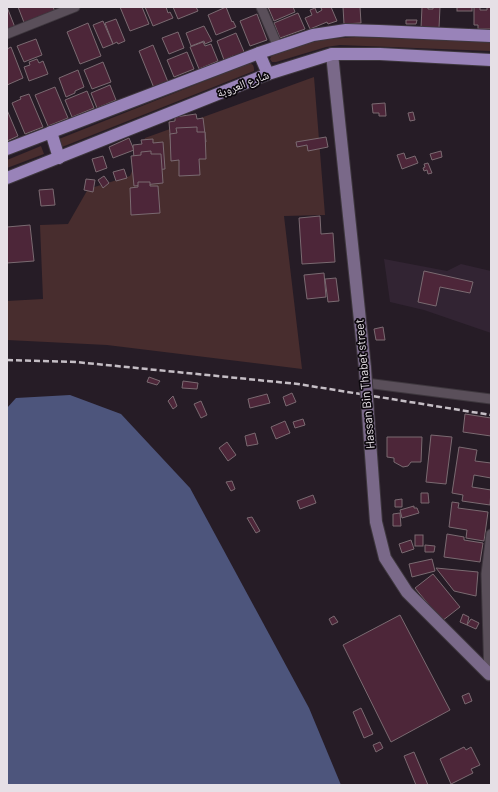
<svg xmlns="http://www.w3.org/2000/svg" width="498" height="792" font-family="Barlow,'Noto Naskh Arabic',sans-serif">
	<rect width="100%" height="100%" fill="#261c26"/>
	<polygon fill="#322433" points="384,259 447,271 461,264 491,271 491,333 424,310 390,302"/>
	<g fill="#482d2e">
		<polygon points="356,37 491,42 491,51 340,45 326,47 276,62 272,62 270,59 272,55 307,43 329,39"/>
		<path d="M250 63C254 65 254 67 254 71L62 147 59 139Z"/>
		<polygon points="314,77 325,215 284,216 302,369 107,345 7,340 7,301 43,299 40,225 68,224 88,189 130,176 145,138"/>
		<polygon points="41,146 44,154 7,168 7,160"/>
	</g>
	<polygon fill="#4d557c" points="70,395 121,414 190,488 309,708 341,785 7,785 7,408 16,398"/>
	<g fill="#4d2639" stroke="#7a6a71">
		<polygon points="7,7 16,30 7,33"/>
		<polygon points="18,7 53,7 56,14 25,25"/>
		<polygon points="120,7 142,7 149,24 130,31"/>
		<polygon points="145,7 166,7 168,13 170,12 173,18 153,26"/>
		<polygon points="173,7 196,7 198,11 178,19"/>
		<polygon points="226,7 232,22 233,21 236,27 216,35 208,15"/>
		<polygon points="268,7 293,7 295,12 274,21"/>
		<polygon points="324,7 331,7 337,21 328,24 327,22 310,29 305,18 312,15 310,10 315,8 317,13 322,10 321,8"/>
		<polygon points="343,7 360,7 361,23 344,24"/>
		<polygon points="422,7 428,7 428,9 433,9 433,7 440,7 439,28 421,28"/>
		<rect x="457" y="7" width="15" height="4"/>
		<polygon points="474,7 480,7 480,10 487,10 487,7 491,7 491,29 478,29 478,25 474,25"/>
		<polygon points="298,13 305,29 280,38 274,23"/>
		<polygon points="257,14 267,40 250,46 240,21"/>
		<polygon points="116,19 125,41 118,44 117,42 113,44 105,23"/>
		<polygon points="406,20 417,20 416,24 406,24"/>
		<polygon points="103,21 113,44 103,48 93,25"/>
		<polygon points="88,23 101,56 80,64 67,32"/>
		<polygon points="204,26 212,41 205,44 204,41 191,46 186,33"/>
		<polygon points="178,32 184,48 169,54 162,38"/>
		<polygon points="236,33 245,54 234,58 233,56 224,60 217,41"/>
		<polygon points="36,39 42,55 24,62 17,46"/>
		<polygon points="203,42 205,46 211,44 218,61 199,69 190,47"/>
		<polygon points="153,45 168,82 154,88 139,51"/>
		<polygon points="11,47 23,78 7,85 7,49"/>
		<polygon points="187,52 194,69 174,77 167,60"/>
		<polygon points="37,59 39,63 43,61 48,74 29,81 24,67 30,65 29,62"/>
		<polygon points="103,62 111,82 92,89 84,70"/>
		<polygon points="78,70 84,87 75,91 75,93 66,97 59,78"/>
		<polygon points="110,85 116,100 97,108 91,93"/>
		<polygon points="55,87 68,118 48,126 35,95"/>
		<polygon points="87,91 94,108 72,117 65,100"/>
		<polygon points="29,94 43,127 25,134 12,103 21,99 20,97"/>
		<polygon points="385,103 386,116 379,116 379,113 373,113 372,104"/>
		<polygon points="7,110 18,136 7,141"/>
		<polygon points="413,112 415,120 410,121 408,113"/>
		<polygon points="196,114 197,119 203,118 206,142 171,146 169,122 175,121 175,117"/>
		<polygon points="197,127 197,132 205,132 206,159 199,159 200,175 179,176 179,160 171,161 170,134 177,133 176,128"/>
		<polygon points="326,137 328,147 308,151 307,145 297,147 296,142"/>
		<polygon points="129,138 134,150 113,158 109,147"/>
		<polygon points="153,139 153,143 163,142 165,169 135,172 133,145 142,144 141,140"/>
		<polygon points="151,151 151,154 161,154 163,183 134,186 131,156 141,155 141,152"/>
		<polygon points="441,151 442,157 432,160 430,154"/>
		<polygon points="404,153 406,159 415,156 418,163 402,169 397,155"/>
		<polygon points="103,156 107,168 96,172 92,159"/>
		<polygon points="428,163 432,173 428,174 427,170 424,171 423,168 425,167 424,164"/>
		<polygon points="124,169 127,178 116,181 113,172"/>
		<polygon points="104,176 109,183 103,188 98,180"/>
		<polygon points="86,179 95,180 93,192 84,190"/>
		<polygon points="138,182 150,182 150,186 158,186 160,213 131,215 130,188 138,187"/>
		<polygon points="53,189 55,205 41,206 39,190"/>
		<polygon points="320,216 321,234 333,233 335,262 302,264 299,218"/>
		<polygon points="30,225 34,261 7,263 7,227"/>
		<polygon points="424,271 473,282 470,293 440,287 436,306 418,302"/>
		<polygon points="324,273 326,297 307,299 304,275"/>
		<polygon points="336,278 339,301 328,302 325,279"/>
		<polygon points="383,327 385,340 376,340 374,329"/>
		<polygon points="149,377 160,381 157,385 147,382"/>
		<polygon points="183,381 198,383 197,389 182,388"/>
		<polygon points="292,393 296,402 286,406 283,397"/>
		<polygon points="267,394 270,403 250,408 248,399"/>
		<polygon points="173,396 177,406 173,409 168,401"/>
		<polygon points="201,401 207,415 201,418 194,404"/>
		<polygon points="465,414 491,418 491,436 463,432"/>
		<polygon points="303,419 305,425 295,428 293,422"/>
		<polygon points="285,421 290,433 276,439 271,427"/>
		<polygon points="255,433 258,444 247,446 245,436"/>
		<polygon points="431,435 452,437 446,484 426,482"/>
		<polygon points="387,437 422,437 421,462 411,462 408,466 403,467 394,462 394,458 387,457"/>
		<polygon points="227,442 236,455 228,461 219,448"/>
		<polygon points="459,447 477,450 475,461 491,463 491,478 474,475 472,487 491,490 490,505 462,501 463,495 452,493"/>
		<polygon points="232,481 235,489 231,491 226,482"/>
		<polygon points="421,493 428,493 429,503 421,503"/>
		<polygon points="313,495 316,503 300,509 297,501"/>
		<polygon points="402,499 402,507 395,507 395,500"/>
		<polygon points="452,502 459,503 458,508 488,512 484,541 466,538 467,530 449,527"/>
		<polygon points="414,506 414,508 417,508 419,513 402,518 400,510"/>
		<polygon points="400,513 401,526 393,526 393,514"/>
		<polygon points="252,517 260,531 256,533 247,518"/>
		<polygon points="447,534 464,537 464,540 483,543 480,562 444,557"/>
		<rect x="415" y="535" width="8" height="11"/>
		<polygon points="411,540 414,549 402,553 399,544"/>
		<polygon points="425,545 435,546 434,552 425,552"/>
		<polygon points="432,559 435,571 412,577 409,564"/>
		<polygon points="436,568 478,572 476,596 454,591"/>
		<polygon points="433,574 460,607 442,621 415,588"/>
		<polygon points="463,614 469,617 467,625 460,622"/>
		<polygon points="400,615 450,710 391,742 343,645"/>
		<polygon points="334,616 338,622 332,625 329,619"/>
		<polygon points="471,619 479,623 476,629 467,625"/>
		<polygon points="469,693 472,701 465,704 462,696"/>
		<polygon points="361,708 373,734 364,738 353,712"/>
		<polygon points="380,742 383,748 376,752 373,745"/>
		<polygon points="464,747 466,750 471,747 480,765 471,769 473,773 451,784 440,759"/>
		<polygon points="414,752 428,785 416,785 404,756"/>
	</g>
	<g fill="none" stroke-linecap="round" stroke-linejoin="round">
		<defs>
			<g id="street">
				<polyline points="261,7 278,47"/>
				<polyline points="7,34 75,7"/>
				<polyline points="366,383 491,399"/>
				<polyline points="489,676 486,574 491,534"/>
			</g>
			<g id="secondary">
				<polyline points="332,54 365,368"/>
				<polyline points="368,414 376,522 385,558 407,592 489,674"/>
			</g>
			<g id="primary">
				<polyline points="259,53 268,74"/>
				<polyline points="51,132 59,158"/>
				<polyline points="7,149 259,53 313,35 346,30 379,31 491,36"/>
				<polyline points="7,178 268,74 332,54 380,54 491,60"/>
			</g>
		</defs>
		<use href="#street" stroke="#3e373e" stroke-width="11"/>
		<use href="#secondary" stroke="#3e373e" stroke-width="14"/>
		<use href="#primary" stroke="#3e373e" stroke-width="14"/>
		<use href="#street" stroke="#5a4f5a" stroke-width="9"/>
		<use href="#secondary" stroke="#7a6989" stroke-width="12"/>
		<use href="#primary" stroke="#9983b9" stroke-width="12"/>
		<polyline stroke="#c5bec5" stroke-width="2.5" stroke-dasharray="6 3" stroke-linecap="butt" points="7,360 76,362 298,384 491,415"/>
		<defs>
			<polyline id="secondary-bridge" points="365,368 368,414"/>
		</defs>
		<use href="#secondary-bridge" stroke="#3e373e" stroke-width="14" stroke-linecap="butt"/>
		<use href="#secondary-bridge" stroke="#7a6989" stroke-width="12"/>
	</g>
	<g text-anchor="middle" stroke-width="3.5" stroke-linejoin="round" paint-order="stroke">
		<g font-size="12" fill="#e6e0e6" stroke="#0c080d">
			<text transform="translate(243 84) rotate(-21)" y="4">شارع العروبة</text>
			<text transform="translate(365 384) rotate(-95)" y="4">Hassan Bin Thabet street</text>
		</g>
	</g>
	<rect width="498" height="792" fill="none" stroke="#e6e0e6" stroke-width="16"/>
</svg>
